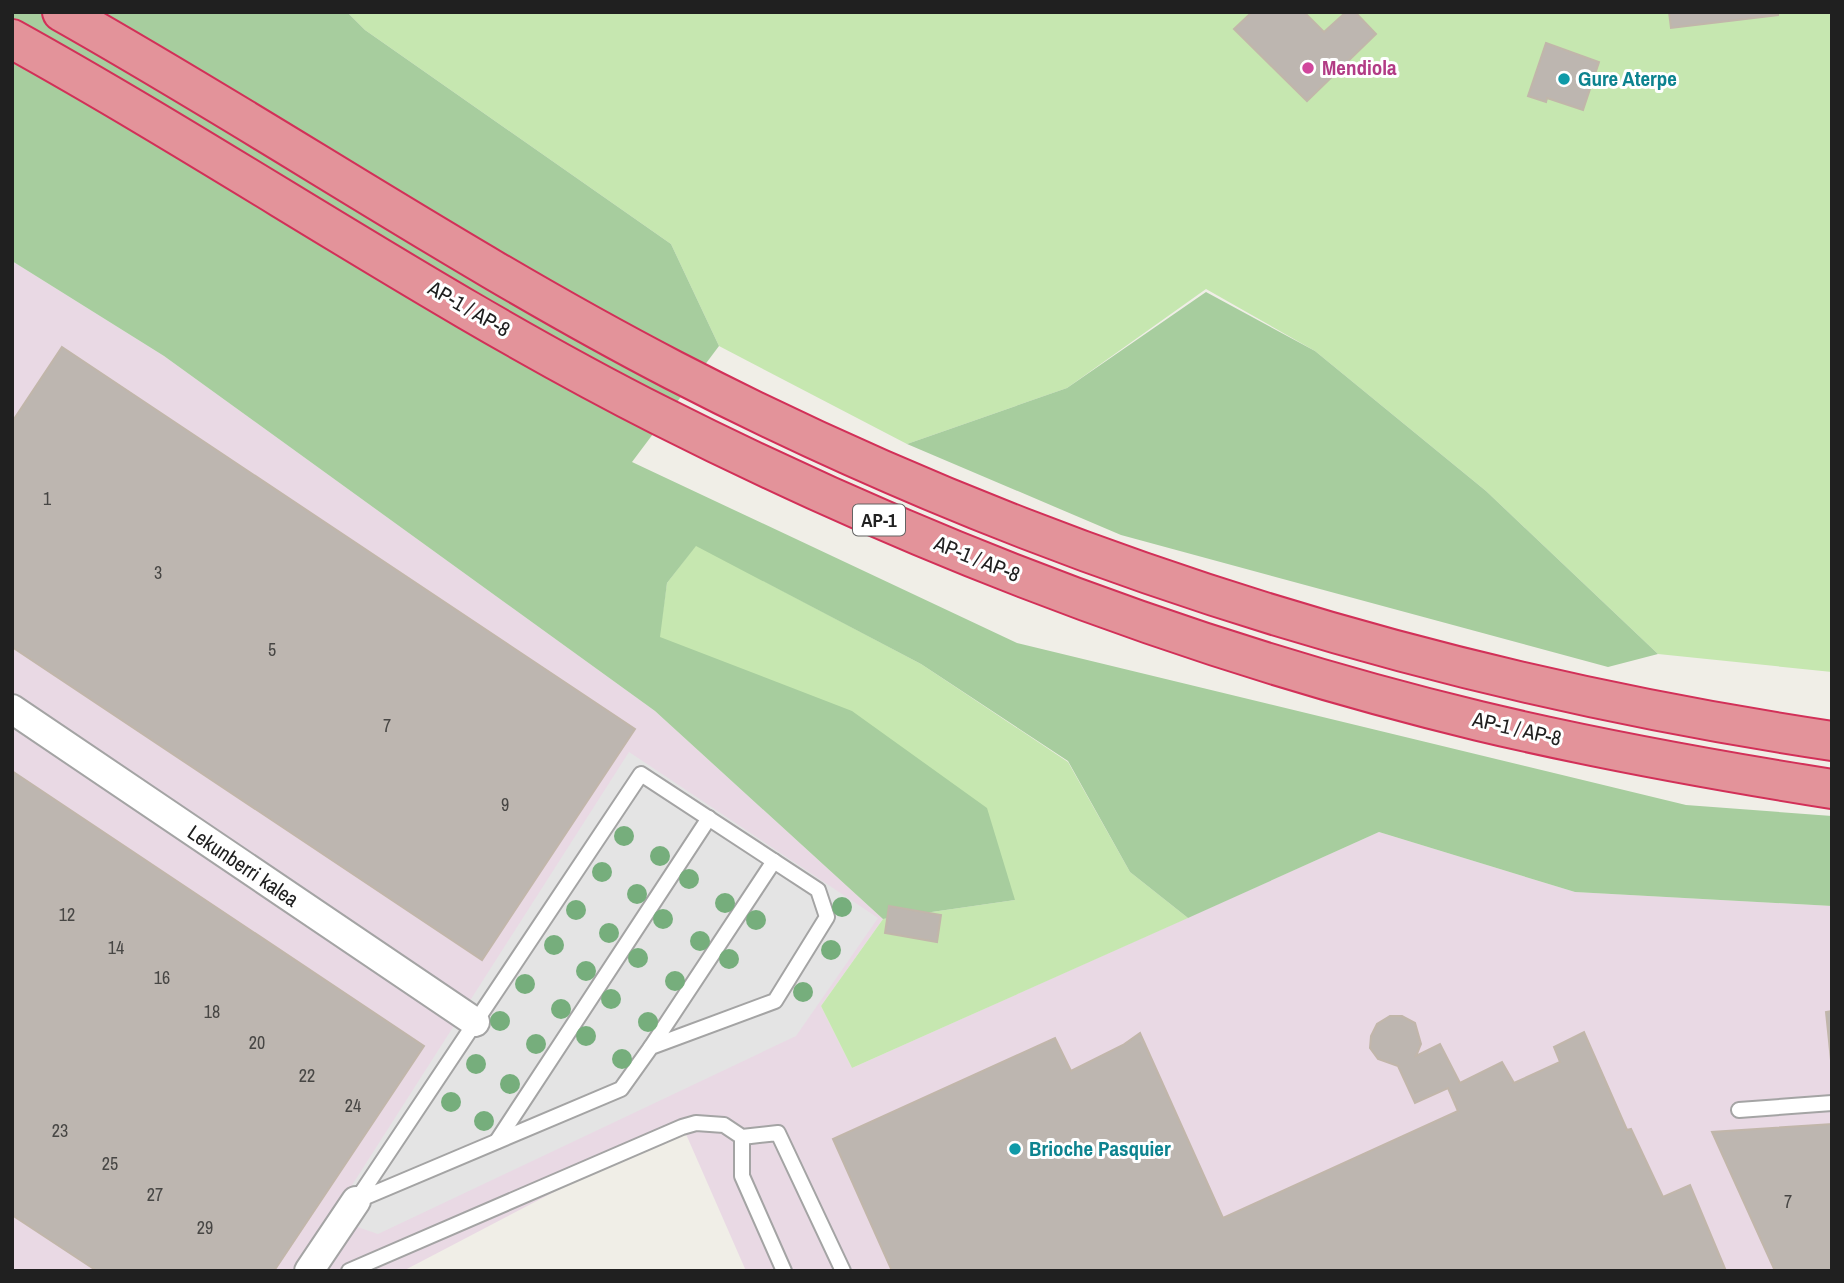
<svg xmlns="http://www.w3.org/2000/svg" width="1844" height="1283" font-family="'Archivo Narrow',sans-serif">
	<rect width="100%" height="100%" fill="#f0eee7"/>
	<polygon fill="#e9d9e4" points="12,261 164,356 655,711 883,919 821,1006 852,1068 1379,832 1575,892 1832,906 1832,1271 746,1271 682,1125 403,1271 12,1271"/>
	<g fill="#c6e7b0">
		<polygon points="347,12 1832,12 1832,672 1658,654 1486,491 1315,351 1206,289 1067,388 907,444 719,346 671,244 365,30"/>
		<polygon points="696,545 921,664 1068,762 1130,872 1188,918 852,1068 821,1006 883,919 1015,900 659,637 667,583"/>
	</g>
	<g fill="#a7cd9e">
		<polygon points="12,12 347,12 365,30 671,244 719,346 632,462 1017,643 1686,805 1832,816 1832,906 1575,892 1379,832 1188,918 1130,872 1068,761 921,664 696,546 667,583 660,637 852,711 987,808 1015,900 883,919 655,711 164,356 12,261"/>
		<polygon points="1206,292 1315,351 1486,491 1658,654 1608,667 1121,535 907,444 1067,388"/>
	</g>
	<polygon fill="#e4e4e4" points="629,752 878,918 796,1036 378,1234 331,1218"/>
	<g fill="#bdb6b0" stroke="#c1b6aa" stroke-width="2">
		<polygon points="1252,12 1304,12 1324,32 1346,12 1355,12 1376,34 1307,101 1234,29"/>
		<polygon points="1669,12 1778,12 1778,15 1671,28"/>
		<polygon points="1546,43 1599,62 1583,110 1547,98 1546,102 1528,96"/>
		<polygon points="62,347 635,729 482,960 12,647 12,422"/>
		<polygon points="12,771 424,1046 274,1271 97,1271 12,1215"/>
		<polygon points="889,906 941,915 937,942 885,933"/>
		<polygon points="1832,1011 1832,1070 1826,1012"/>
		<polygon points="1390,1016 1402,1016 1415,1023 1421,1044 1416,1056 1440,1044 1460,1083 1502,1062 1514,1083 1560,1062 1554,1047 1584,1032 1627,1130 1631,1129 1663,1197 1690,1185 1726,1271 892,1271 833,1139 1055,1038 1071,1071 1123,1045 1140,1033 1223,1218 1458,1111 1448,1088 1415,1103 1398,1066 1378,1059 1370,1048 1371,1036 1377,1024"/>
		<polygon points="1832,1124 1832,1271 1775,1271 1712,1132"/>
	</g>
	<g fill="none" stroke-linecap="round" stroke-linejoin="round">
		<defs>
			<g id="service">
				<polygon points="641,774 818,890 827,917 775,1001 651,1047 621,1089 356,1201"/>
				<polyline points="651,1047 774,861"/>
				<polyline points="1739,1110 1832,1103"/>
				<polyline points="742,1137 742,1176 784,1271"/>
				<polyline points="497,1141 709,818"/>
				<polyline points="349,1271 682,1127 696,1123 724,1125 742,1137 778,1133 843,1271"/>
			</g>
			<g id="minor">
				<polyline points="12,709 475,1022"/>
				<polyline points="309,1271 356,1201"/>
			</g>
			<g id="motorway">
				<path d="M62 12C268 128 463 261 673 370 1038 559 1426 680 1832 741"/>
				<path d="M12 39C230 160 436 302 659 415 920 547 1194 652 1479 721 1596 749 1713 770 1832 789"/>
			</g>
		</defs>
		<use href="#service" stroke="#a4a4a4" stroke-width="18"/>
		<use href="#minor" stroke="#a4a4a4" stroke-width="32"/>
		<use href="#motorway" stroke="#d23058" stroke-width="42"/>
		<use href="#service" stroke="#fff" stroke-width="14"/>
		<use href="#minor" stroke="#fff" stroke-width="28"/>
		<use href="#motorway" stroke="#e3939a" stroke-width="38"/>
	</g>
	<g fill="#76ae7c">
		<circle cx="624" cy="836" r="10"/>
		<circle cx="660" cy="856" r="10"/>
		<circle cx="602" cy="872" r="10"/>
		<circle cx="689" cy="879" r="10"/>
		<circle cx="637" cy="894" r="10"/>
		<circle cx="725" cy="903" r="10"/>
		<circle cx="842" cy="907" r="10"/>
		<circle cx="576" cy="910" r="10"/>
		<circle cx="663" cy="919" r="10"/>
		<circle cx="756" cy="920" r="10"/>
		<circle cx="609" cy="933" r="10"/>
		<circle cx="700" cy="941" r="10"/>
		<circle cx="554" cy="945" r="10"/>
		<circle cx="831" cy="950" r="10"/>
		<circle cx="638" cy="958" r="10"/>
		<circle cx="729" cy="959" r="10"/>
		<circle cx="586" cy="971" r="10"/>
		<circle cx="675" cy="981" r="10"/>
		<circle cx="525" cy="984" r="10"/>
		<circle cx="803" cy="992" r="10"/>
		<circle cx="611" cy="999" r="10"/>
		<circle cx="561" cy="1009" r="10"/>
		<circle cx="500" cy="1021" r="10"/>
		<circle cx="648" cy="1022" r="10"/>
		<circle cx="586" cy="1036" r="10"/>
		<circle cx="536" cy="1044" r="10"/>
		<circle cx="622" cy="1059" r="10"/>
		<circle cx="476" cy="1064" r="10"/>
		<circle cx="510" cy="1084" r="10"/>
		<circle cx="451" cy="1102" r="10"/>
		<circle cx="484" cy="1121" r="10"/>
	</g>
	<circle fill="#d1479c" stroke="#fff" stroke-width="2.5" cx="1308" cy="68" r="7"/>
	<g fill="#0f9aa8" stroke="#fff" stroke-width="2.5">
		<circle cx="1564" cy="79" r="7"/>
		<circle cx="1015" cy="1149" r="7"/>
	</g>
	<g text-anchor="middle" stroke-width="6" stroke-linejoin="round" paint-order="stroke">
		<g font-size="18" fill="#474644">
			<text x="47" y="505">1</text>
			<text x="158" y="579">3</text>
			<text x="272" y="656">5</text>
			<text x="387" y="732">7</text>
			<text x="505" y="811">9</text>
			<text x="67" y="921">12</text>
			<text x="116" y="954">14</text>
			<text x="162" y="984">16</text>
			<text x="212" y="1018">18</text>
			<text x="257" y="1049">20</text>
			<text x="307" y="1082">22</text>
			<text x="353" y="1112">24</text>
			<text x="60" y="1137">23</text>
			<text x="110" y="1170">25</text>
			<text x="155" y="1201">27</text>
			<text x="1788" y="1208">7</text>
			<text x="205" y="1234">29</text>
		</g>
		<rect fill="#fff" stroke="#636363" stroke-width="2" x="853" y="504.5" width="52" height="31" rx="5"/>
		<g font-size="19" font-weight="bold" fill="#202020">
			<text x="879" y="527">AP-1</text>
		</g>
		<g font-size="21" font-weight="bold" fill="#b23c85" stroke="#fff" text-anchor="start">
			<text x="1322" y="75">Mendiola</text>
		</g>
		<g font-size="21" font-weight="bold" fill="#0d838f" stroke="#fff" text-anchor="start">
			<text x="1578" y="86">Gure Aterpe</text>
			<text x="1029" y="1156">Brioche Pasquier</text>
		</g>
		<g font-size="21" fill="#202020" stroke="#fff">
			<text transform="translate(469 309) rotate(30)" y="7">AP-1 / AP-8</text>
			<text transform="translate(977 559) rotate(22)" y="7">AP-1 / AP-8</text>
			<text transform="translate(1517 729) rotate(13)" y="7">AP-1 / AP-8</text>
			<text transform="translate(243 866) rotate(34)" y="7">Lekunberri kalea</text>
		</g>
	</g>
	<rect width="1844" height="1283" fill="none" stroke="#202020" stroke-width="28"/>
</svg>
